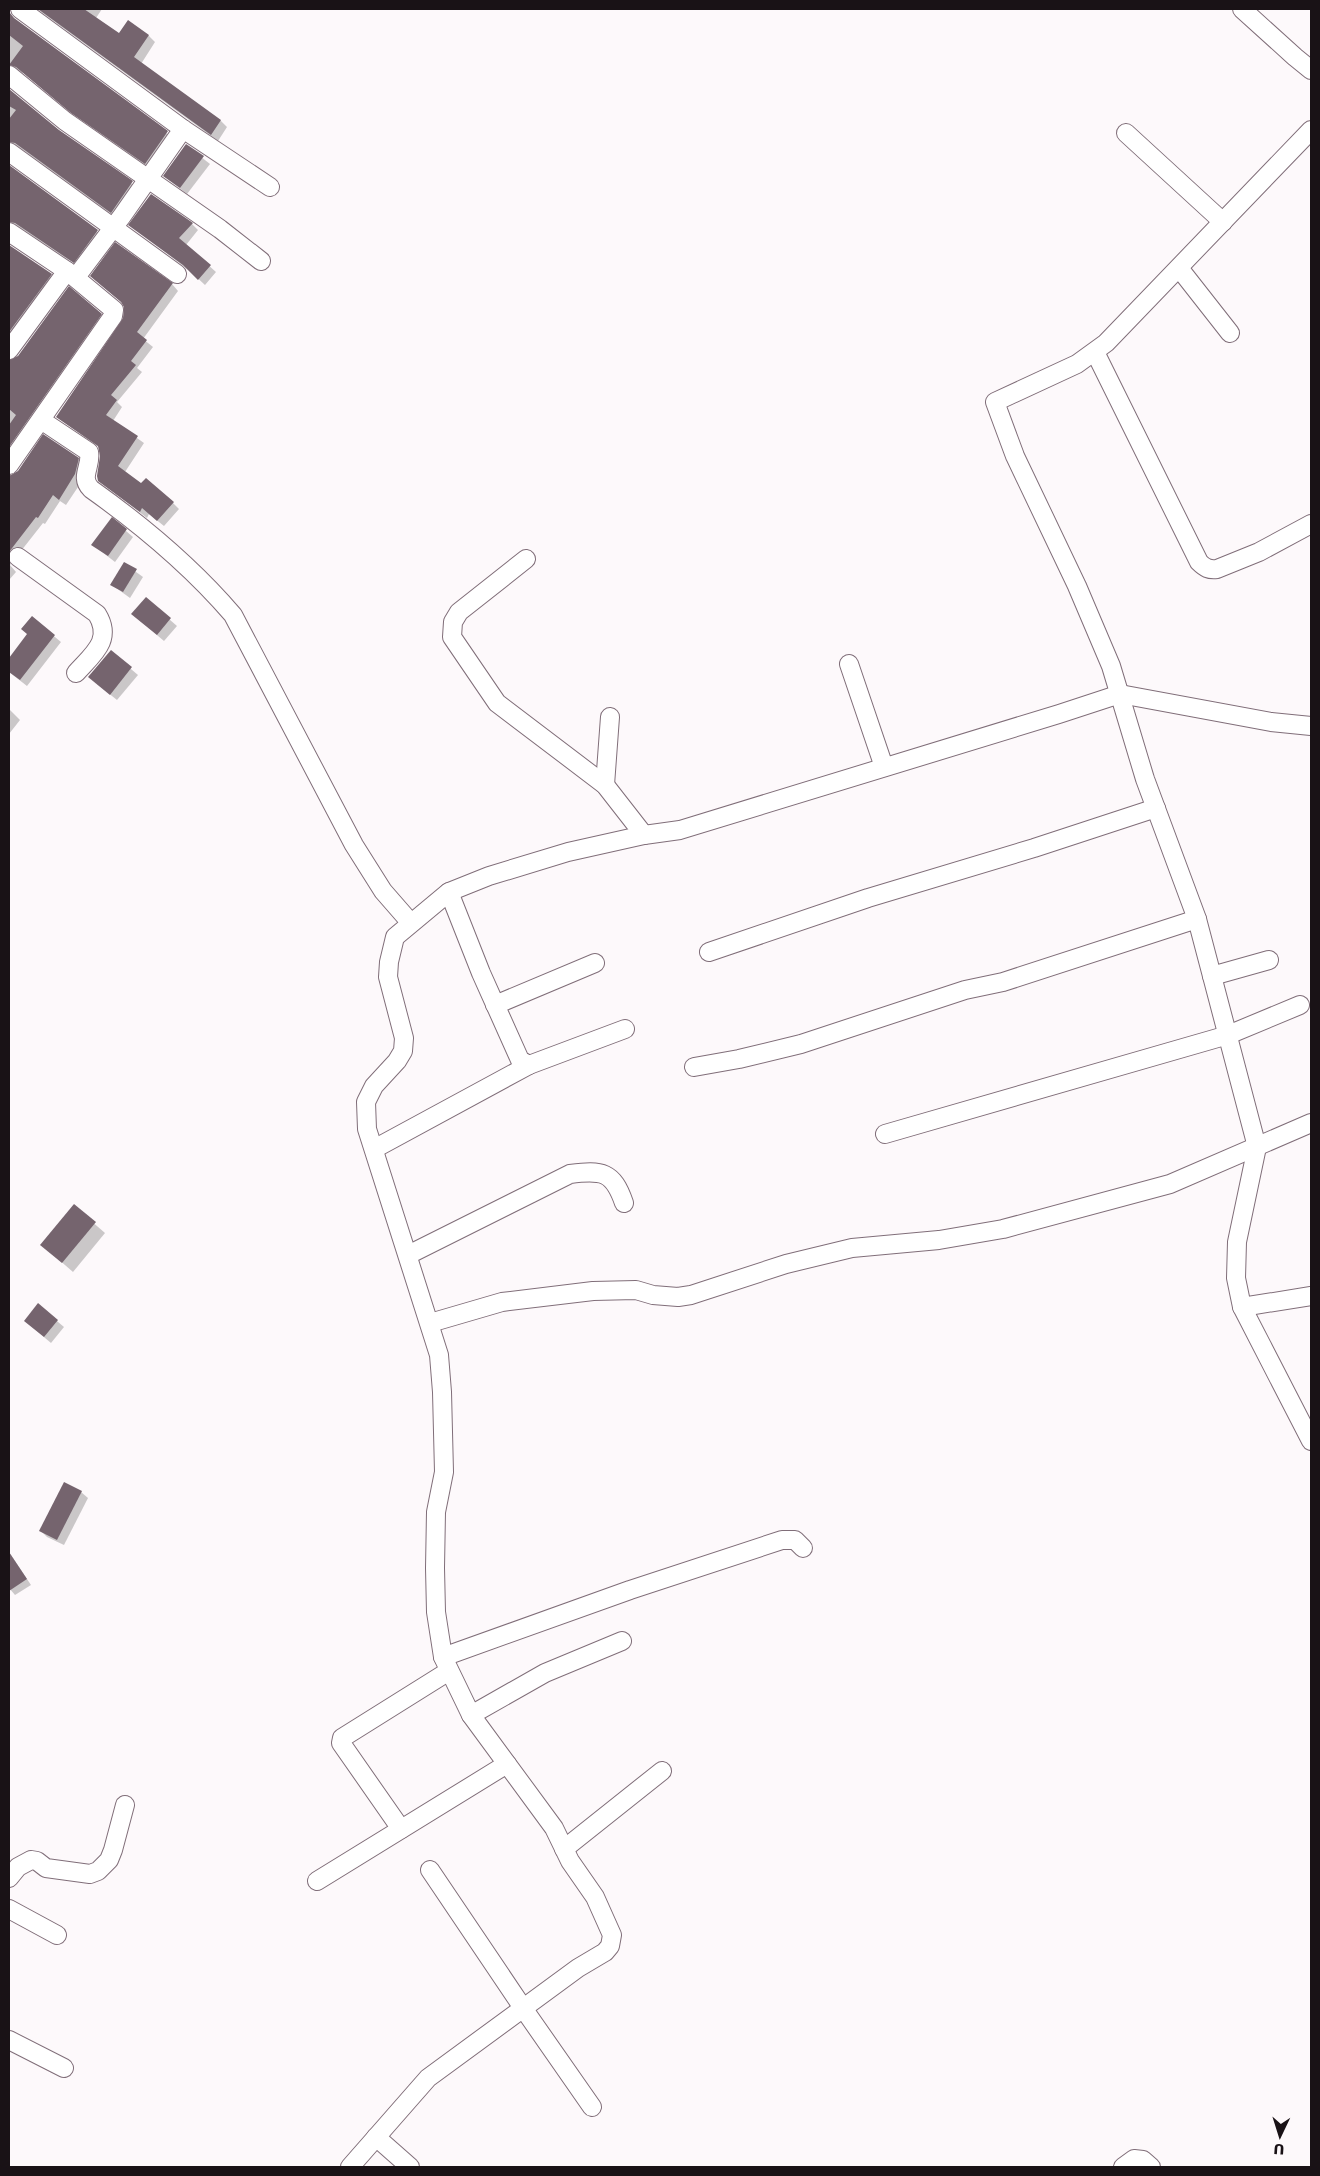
<svg xmlns="http://www.w3.org/2000/svg" width="1320" height="2176" font-family="'DejaVu Sans',sans-serif">
	<rect width="100%" height="100%" fill="#fdf9fb"/>
	<g fill="#0003">
		<polygon points="37,9 102,9 96,18 120,35 128,22 149,36 155,42 141,64 221,121 227,127 218,141"/>
		<polygon points="10,14 17,22 174,139 152,170 80,119 24,73 13,71 9,75"/>
		<polygon points="9,90 58,130 139,189 118,219 23,150 12,148 9,152"/>
		<polygon points="186,145 210,164 187,194 164,176"/>
		<polygon points="9,166 104,237 81,268 22,229 17,227 9,231"/>
		<polygon points="192,224 198,230 186,245 216,272 205,285 191,272 130,225"/>
		<polygon points="9,246 58,281 9,348"/>
		<polygon points="172,284 178,291 143,339 153,347 137,368 142,372 117,402 122,407 113,421 144,443 125,472 141,485 173,503 179,509 164,526 149,514 147,518 100,481 101,456 100,448 57,417"/>
		<polygon points="101,315 107,321 9,463 9,361"/>
		<polygon points="44,436 78,459 85,466 82,481 66,505 60,501 45,524 43,523 10,565 16,572 9,580 9,475 15,476"/>
		<polygon points="112,519 133,537 115,562 93,545"/>
		<polygon points="125,564 143,577 130,598 112,585"/>
		<polygon points="146,599 177,626 164,641 139,620"/>
		<polygon points="32,618 61,642 27,686 9,672 9,660 29,635"/>
		<polygon points="111,652 138,675 117,700 97,684"/>
		<polygon points="9,709 20,720 9,734"/>
		<polygon points="74,1206 105,1233 73,1272 42,1245"/>
		<polygon points="38,1305 64,1327 51,1343 25,1321"/>
		<polygon points="81,1492 88,1498 64,1545 47,1537 41,1531"/>
		<polygon points="9,1552 31,1585 15,1595 9,1588"/>
	</g>
	<g fill="#75646e">
		<polygon points="38,9 84,9 119,33 128,20 149,35 134,57 221,120 211,135"/>
		<polygon points="10,13 14,18 168,131 145,164 71,113 16,67 9,65 23,46 9,35"/>
		<polygon points="9,89 59,130 133,181 111,213 15,143 9,142 9,119 16,110 9,106"/>
		<polygon points="186,144 204,156 180,188 163,176"/>
		<polygon points="9,165 98,230 74,263 15,223 9,222"/>
		<polygon points="151,194 193,223 179,238 211,265 198,280 183,265 128,225"/>
		<polygon points="115,242 173,283 137,332 147,340 131,361 136,365 111,395 117,400 106,415 138,436 118,466 141,483 146,478 174,502 157,521 142,508 140,512 98,481 97,476 100,456 98,446 56,417 123,318 124,307 121,302 90,276"/>
		<polygon points="9,245 52,274 9,332"/>
		<polygon points="69,286 102,314 9,447 9,425 16,415 9,409 9,360 18,356"/>
		<polygon points="43,434 79,458 75,474 59,500 53,495 38,518 36,517 9,552 9,476 18,471"/>
		<polygon points="112,517 127,529 108,556 91,545"/>
		<polygon points="124,562 137,569 123,592 110,585"/>
		<polygon points="146,597 171,618 157,635 131,614"/>
		<polygon points="32,616 55,635 20,680 9,672 9,658 27,634 21,629"/>
		<polygon points="111,650 132,667 110,695 88,677"/>
		<polygon points="74,1204 96,1222 62,1263 40,1245"/>
		<polygon points="38,1303 58,1320 44,1337 24,1321"/>
		<polygon points="64,1482 82,1491 57,1540 39,1531"/>
		<polygon points="9,1552 27,1579 9,1591"/>
	</g>
	<g fill="none" stroke-linecap="round" stroke-linejoin="round">
		<defs>
			<g id="minor">
				<polyline points="20,9 183,129 122,216 76,277"/>
				<polyline points="1242,9 1295,57 1311,70"/>
				<polyline points="9,75 65,121 220,229 261,261"/>
				<polyline points="183,129 270,187"/>
				<polyline points="1311,130 1106,343 1077,364 995,402 1015,456 1077,586 1111,666 1145,779 1197,919 1257,1147 1237,1242 1236,1278 1242,1307 1311,1441"/>
				<polyline points="1126,133 1223,222"/>
				<polyline points="9,152 177,274"/>
				<polyline points="9,232 67,271"/>
				<polyline points="1179,268 1230,333"/>
				<polyline points="9,350 67,271 114,310 113,316 9,465"/>
				<path d="M1095 352 1199 562C1205 568 1209 570 1217 569L1259 552 1311 524"/>
				<path d="M41 420 89 452C92 466 79 477 91 489 143 526 191 566 233 615L354 845 383 891 410 922"/>
				<path d="M18 557 97 614C113 640 93 654 76 673"/>
				<polyline points="526,559 459,612 453,622 452,637 497,703 605,785 644,835"/>
				<polyline points="849,664 884,767"/>
				<polyline points="605,785 610,717"/>
				<polyline points="449,892 481,973 520,1060 529,1065 625,1029"/>
				<polyline points="709,952 868,898 1034,848 1156,808"/>
				<polyline points="1212,976 1269,960"/>
				<polyline points="495,1005 595,963"/>
				<polyline points="694,1067 739,1059 801,1044 965,990 1003,982 1197,919"/>
				<polyline points="885,1134 1228,1035 1300,1005"/>
				<polyline points="374,1149 529,1065"/>
				<path d="M408 1255 570 1174C602 1170 613 1171 624 1203"/>
				<polyline points="1242,1307 1311,1296"/>
				<polyline points="430,1323 502,1302 593,1291 636,1290 653,1295 678,1297 691,1295 786,1264 852,1248 939,1240 1003,1229 1170,1184 1311,1123"/>
				<polyline points="443,1657 630,1590 782,1540 795,1540 803,1548"/>
				<polyline points="471,1715 545,1673 622,1641"/>
				<polyline points="401,1829 341,1743 342,1738 449,1671"/>
				<polyline points="564,1849 662,1771"/>
				<polyline points="430,1870 523,2008 592,2107"/>
				<polyline points="9,1878 18,1867 31,1860 37,1861 46,1868 90,1874 98,1871 109,1860 113,1850 125,1805"/>
				<polyline points="317,1881 507,1764"/>
				<polyline points="9,1909 57,1935"/>
				<polyline points="9,2040 64,2068"/>
				<polyline points="376,2137 410,2167"/>
				<polyline points="350,2167 428,2078 578,1968 605,1952 610,1946 612,1935 595,1897 570,1861 554,1828 471,1715 443,1657 436,1612 435,1568 436,1512 444,1472 442,1392 439,1355 367,1129 366,1102 374,1086 397,1061 403,1051 404,1038 388,977 389,962 395,937 449,892 489,876 568,852 644,835 680,830 1059,714 1120,694 1271,722 1311,726"/>
				<polyline points="1123,2167 1134,2159 1143,2160 1151,2167"/>
			</g>
		</defs>
		<use href="#minor" stroke="#806e79" stroke-width="20"/>
		<use href="#minor" stroke="#fff" stroke-width="18"/>
	</g>
	<rect width="1320" height="2176" fill="none" stroke="#191216" stroke-width="20"/>
	<g transform="translate(1280 2136) rotate(184)" stroke="#fdf9fb" stroke-width="4" paint-order="stroke">
	<path d="M0-4L9 19L0 12L-9 19Z" fill="#191216"/>
	<text y="-8" font-size="14" font-weight="bold" text-anchor="middle" fill="#191216">U</text>
	</g>
</svg>
